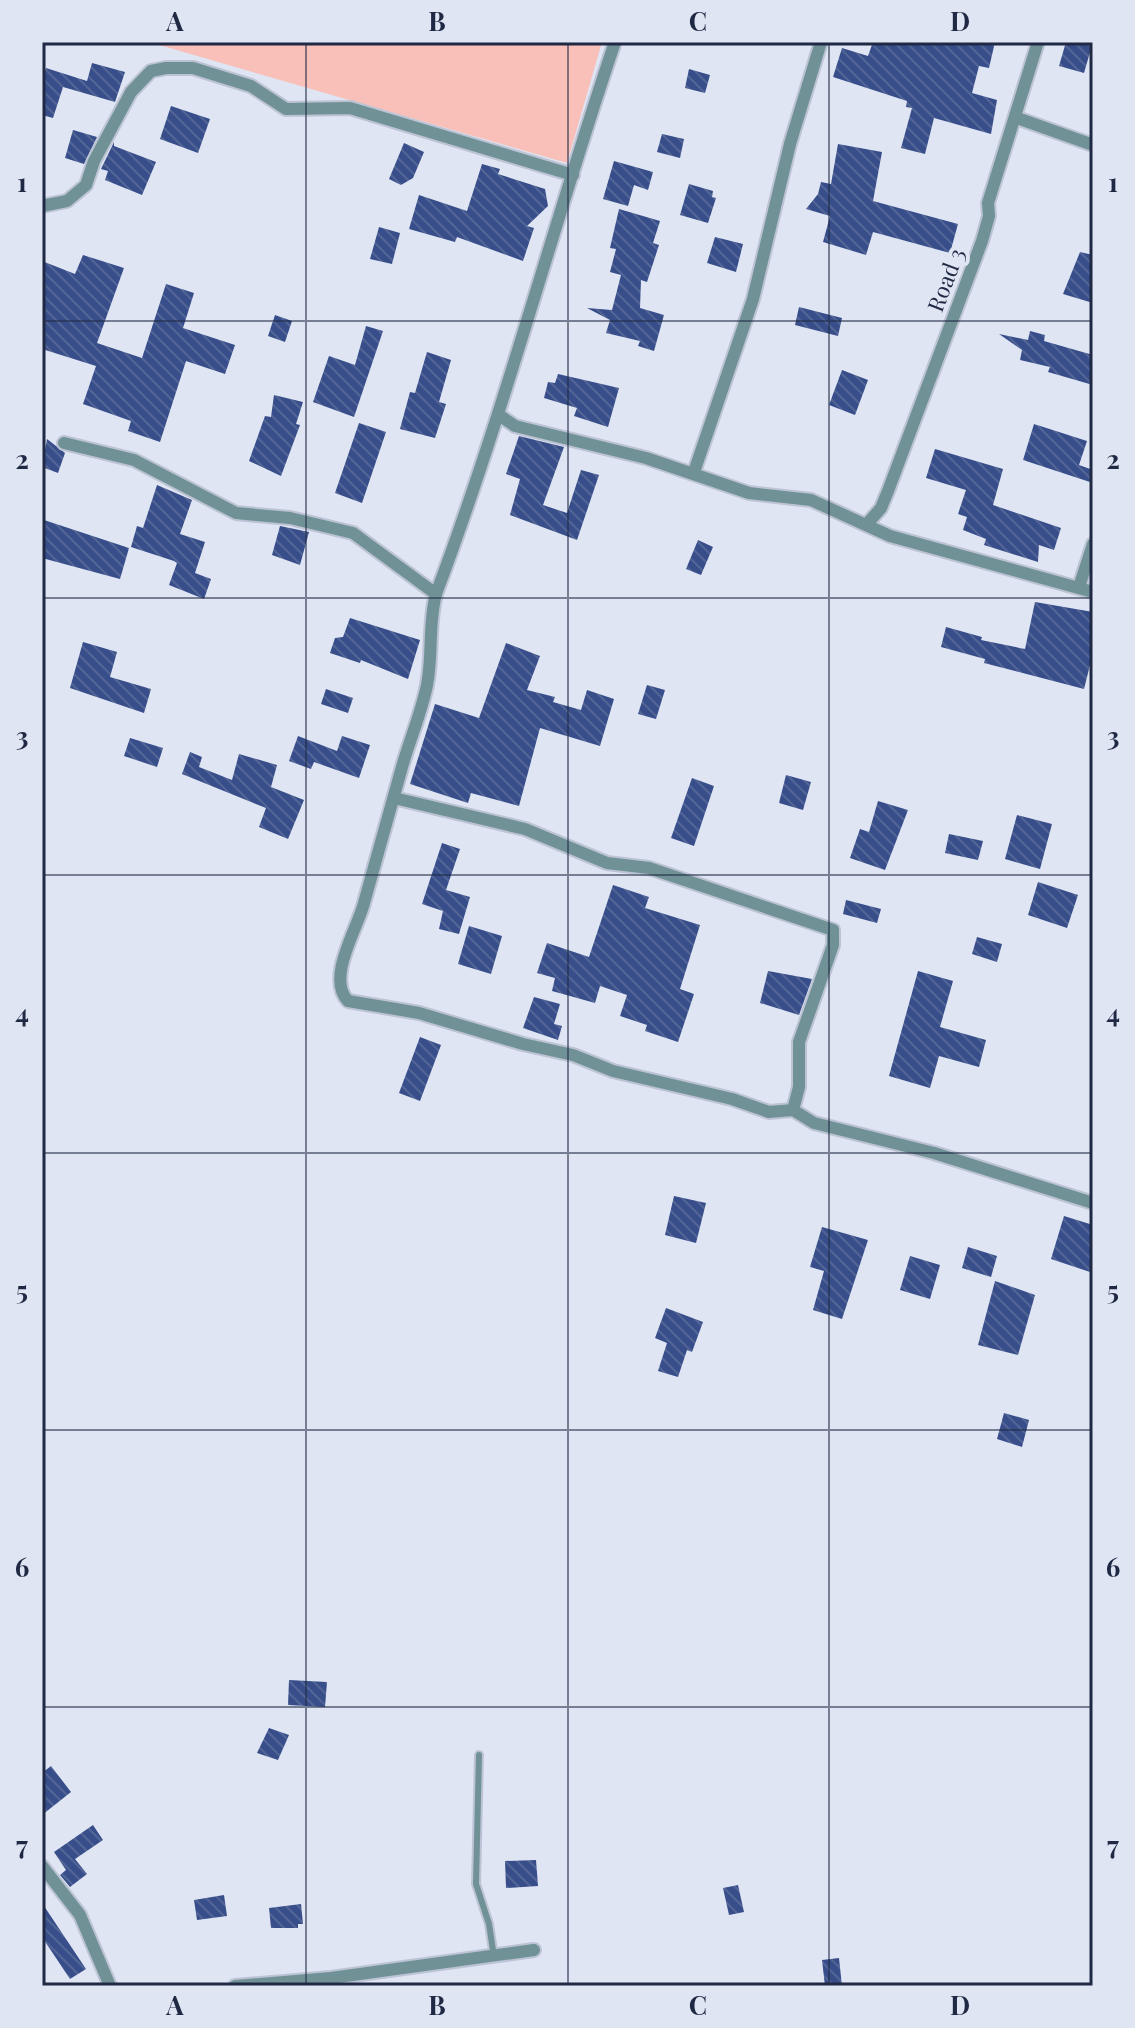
<svg xmlns="http://www.w3.org/2000/svg" width="1135" height="2028" font-family="'Playfair Display',serif">
	<defs>
		<pattern id="building-back-hatch" width="6" height="6" patternUnits="userSpaceOnUse" patternTransform="scale(2)"><rect width="6" height="6" fill="#384e8a"/><path d="M-1 5l2 2M0 0l6 6M5-1l2 2" fill="none" stroke="#526596"/></pattern>
	</defs>
	<rect width="100%" height="100%" fill="#dfe5f3"/>
	<polygon fill="#f9c0b9" points="149,42 602,42 567,163"/>
	<g fill="url(#building-back-hatch)">
		<polygon points="873,42 995,42 989,68 979,66 972,93 997,100 991,134 934,118 925,154 901,148 912,108 906,107 907,101 833,77 842,48 868,56"/>
		<polygon points="1066,42 1093,42 1084,73 1059,66"/>
		<polygon points="92,63 125,72 115,102 63,87 53,118 42,115 42,81 46,68 87,81"/>
		<polygon points="689,69 710,75 705,93 685,88"/>
		<polygon points="171,106 210,119 198,153 160,139"/>
		<polygon points="73,130 97,137 84,164 65,158"/>
		<polygon points="662,134 684,139 680,158 657,152"/>
		<polygon points="114,142 114,146 156,162 142,195 105,180 108,171 101,169"/>
		<polygon points="404,143 424,152 413,178 401,185 389,179"/>
		<polygon points="838,144 882,152 873,201 958,224 950,253 873,232 866,255 823,242 830,216 806,209 818,194 821,182 831,184"/>
		<polygon points="614,161 653,172 648,190 634,185 628,206 603,199"/>
		<polygon points="482,164 500,169 498,174 545,189 548,206 527,226 534,228 523,261 457,237 455,242 409,229 419,195 467,211"/>
		<polygon points="689,184 713,191 712,197 716,198 708,223 680,215"/>
		<polygon points="619,209 660,221 653,243 659,245 647,282 641,280 640,308 664,315 654,351 638,346 640,341 606,333 610,320 587,308 612,310 621,275 610,272 616,249 610,248"/>
		<polygon points="379,227 400,233 392,264 370,259"/>
		<polygon points="715,237 743,244 736,272 707,263"/>
		<polygon points="1080,252 1093,255 1093,303 1063,294"/>
		<polygon points="83,255 124,268 97,343 142,358 166,284 194,293 183,328 235,345 225,374 186,361 160,442 128,431 131,421 83,404 96,366 42,349 42,261 75,274"/>
		<polygon points="799,307 842,318 838,336 795,325"/>
		<polygon points="275,315 292,321 285,342 268,336"/>
		<polygon points="366,326 383,331 354,417 313,402 329,356 355,365"/>
		<polygon points="1030,331 1045,335 1044,341 1093,355 1093,385 1048,372 1050,367 1020,360 1022,350 999,334 1028,340"/>
		<polygon points="427,352 451,360 439,402 446,404 435,438 400,429 410,392 415,393"/>
		<polygon points="842,370 868,380 855,415 829,405"/>
		<polygon points="558,374 619,388 608,427 574,416 577,408 544,398 548,382 555,383"/>
		<polygon points="274,395 303,402 296,424 300,425 281,476 249,461 265,416 271,417"/>
		<polygon points="359,423 386,432 362,503 335,493"/>
		<polygon points="1034,424 1087,441 1079,465 1093,470 1093,483 1023,460"/>
		<polygon points="519,436 564,447 543,505 567,513 581,470 599,475 577,540 510,515 520,479 506,474"/>
		<polygon points="47,439 65,453 58,473 42,467"/>
		<polygon points="935,449 1003,469 993,505 1061,528 1054,550 1039,545 1038,562 984,545 986,539 963,530 967,517 958,514 966,490 926,478"/>
		<polygon points="157,485 192,500 180,534 205,542 195,573 211,579 204,599 169,585 177,563 174,561 131,547 137,526 143,528"/>
		<polygon points="44,520 129,548 120,579 42,558"/>
		<polygon points="280,526 309,532 300,565 272,555"/>
		<polygon points="698,540 713,547 701,575 686,569"/>
		<polygon points="1035,602 1093,612 1093,653 1084,689 984,663 985,659 941,647 946,627 982,637 981,640 1025,649"/>
		<polygon points="350,618 420,640 408,679 361,660 360,663 330,653 335,638 343,637"/>
		<polygon points="83,642 117,652 110,677 151,689 144,713 70,688"/>
		<polygon points="506,643 540,656 527,690 555,697 553,702 581,710 587,690 614,699 600,746 540,728 519,806 471,793 468,803 410,784 435,704 479,718"/>
		<polygon points="647,685 665,690 656,719 638,714"/>
		<polygon points="326,689 353,698 348,713 321,704"/>
		<polygon points="298,736 337,751 342,736 370,745 359,778 314,762 311,769 289,761"/>
		<polygon points="130,738 163,748 157,767 124,756"/>
		<polygon points="190,752 202,757 199,767 232,780 239,754 277,765 271,787 304,800 288,839 259,827 266,808 182,774"/>
		<polygon points="786,775 811,782 803,810 779,803"/>
		<polygon points="692,778 714,786 694,846 671,838"/>
		<polygon points="878,801 908,810 885,870 850,858 860,829 869,832"/>
		<polygon points="1017,815 1052,824 1040,869 1005,859"/>
		<polygon points="949,834 983,841 978,860 945,853"/>
		<polygon points="442,843 460,849 446,890 470,897 459,934 439,929 443,911 422,904"/>
		<polygon points="1038,882 1078,895 1067,928 1028,915"/>
		<polygon points="613,885 649,897 645,908 700,925 680,989 694,994 678,1042 645,1031 647,1025 620,1016 627,995 600,986 595,1003 552,991 555,978 537,973 547,943 589,957"/>
		<polygon points="846,900 881,909 877,923 843,914"/>
		<polygon points="469,926 502,936 491,974 458,964"/>
		<polygon points="977,937 1002,944 997,962 972,954"/>
		<polygon points="768,971 812,979 799,1015 760,1003"/>
		<polygon points="918,971 953,981 940,1027 986,1040 979,1067 939,1056 930,1088 889,1076"/>
		<polygon points="534,997 560,1004 554,1024 562,1026 558,1040 523,1028"/>
		<polygon points="420,1037 441,1045 420,1101 399,1093"/>
		<polygon points="674,1196 706,1203 696,1243 665,1235"/>
		<polygon points="1064,1216 1093,1225 1093,1273 1051,1259"/>
		<polygon points="822,1227 868,1240 842,1319 813,1310 824,1271 810,1267"/>
		<polygon points="968,1247 997,1256 991,1277 962,1268"/>
		<polygon points="910,1256 940,1265 930,1299 900,1290"/>
		<polygon points="995,1281 1035,1295 1018,1355 978,1345"/>
		<polygon points="666,1308 703,1322 692,1352 687,1350 678,1377 658,1371 667,1343 655,1338"/>
		<polygon points="1004,1413 1029,1420 1022,1447 997,1439"/>
		<polygon points="289,1680 327,1682 325,1707 288,1705"/>
		<polygon points="269,1728 289,1735 278,1760 257,1753"/>
		<polygon points="51,1766 71,1792 42,1815 42,1773"/>
		<polygon points="93,1825 103,1840 75,1859 87,1874 70,1887 60,1875 66,1870 54,1852"/>
		<polygon points="536,1860 538,1886 506,1888 505,1861"/>
		<polygon points="738,1885 744,1912 729,1915 723,1888"/>
		<polygon points="224,1895 227,1916 197,1920 194,1900"/>
		<polygon points="42,1903 86,1969 70,1979 42,1937"/>
		<polygon points="301,1904 303,1924 298,1924 298,1928 271,1928 269,1908"/>
		<polygon points="839,1958 842,1986 825,1986 822,1960"/>
	</g>
	<g fill="none" stroke-linecap="round" stroke-linejoin="round">
		<defs>
			<polyline id="lane" points="479,1755 476,1884 489,1924 494,1957"/>
			<g id="street">
				<path d="M615 42C553 225 504 413 436 594 428 624 433 655 427 685 421 714 410 739 402 767 389 812 377 858 364 903 357 930 326 978 348 1001L419 1013 523 1044 573 1055 613 1071 732 1099 769 1112 793 1110 814 1123 934 1153 1093 1203"/>
				<polyline points="1017,118 1093,145"/>
				<polyline points="42,206 67,201 86,185 94,161 131,92 151,71 166,68 193,68 251,86 286,109 350,108 573,175"/>
				<polyline points="499,415 515,426 646,458 749,493 811,500 890,536 1093,592"/>
				<polyline points="64,443 134,460 236,513 290,518 353,533 436,594"/>
				<polyline points="694,472 753,299 790,144 821,42"/>
				<polyline points="867,524 881,508 888,491 982,241 989,216 988,203 1038,42"/>
				<polyline points="1079,587 1093,544"/>
				<polyline points="394,798 525,829 607,863 649,868 833,930 833,945 799,1042 799,1087 793,1110"/>
				<polyline points="42,1866 80,1915 110,1986"/>
				<polyline points="235,1986 331,1978 534,1950"/>
			</g>
		</defs>
		<use href="#lane" stroke="#bcc3d4" stroke-width="10"/>
		<use href="#street" stroke="#bcc3d4" stroke-width="16"/>
		<use href="#lane" stroke="#709196" stroke-width="6"/>
		<use href="#street" stroke="#709196" stroke-width="12"/>
	</g>
	<path fill="none" stroke="#1f2944" stroke-width="2" stroke-opacity="0.55" d="M306 42V1986M568 42V1986M829 42V1986M42 321H1093M42 598H1093M42 875H1093M42 1153H1093M42 1430H1093M42 1707H1093"/>
	<g text-anchor="middle" stroke-width="8" stroke-linejoin="round" paint-order="stroke">
		<g font-size="22" fill="#1f2944" stroke="#dfe5f3">
			<text transform="translate(946 280) rotate(-69)" y="8">Road 3</text>
		</g>
	</g>
	<rect width="1135" height="2028" fill="none" stroke="#dfe5f3" stroke-width="88"/>
	<rect x="44" y="44" width="1047" height="1940" fill="none" stroke="#1f2944" stroke-width="3"/>
	<g font-size="26" text-anchor="middle" font-weight="bold" fill="#1f2944">
		<text x="175" y="31">A</text>
		<text x="437" y="31">B</text>
		<text x="698" y="31">C</text>
		<text x="960" y="31">D</text>
		<text x="22" y="192">1</text>
		<text x="1113" y="192">1</text>
		<text x="22" y="469">2</text>
		<text x="1113" y="469">2</text>
		<text x="22" y="746">3</text>
		<text x="1113" y="746">3</text>
		<text x="22" y="1023">4</text>
		<text x="1113" y="1023">4</text>
		<text x="22" y="1300">5</text>
		<text x="1113" y="1300">5</text>
		<text x="22" y="1577">6</text>
		<text x="1113" y="1577">6</text>
		<text x="22" y="1855">7</text>
		<text x="1113" y="1855">7</text>
		<text x="175" y="2015">A</text>
		<text x="437" y="2015">B</text>
		<text x="698" y="2015">C</text>
		<text x="960" y="2015">D</text>
	</g>
</svg>
